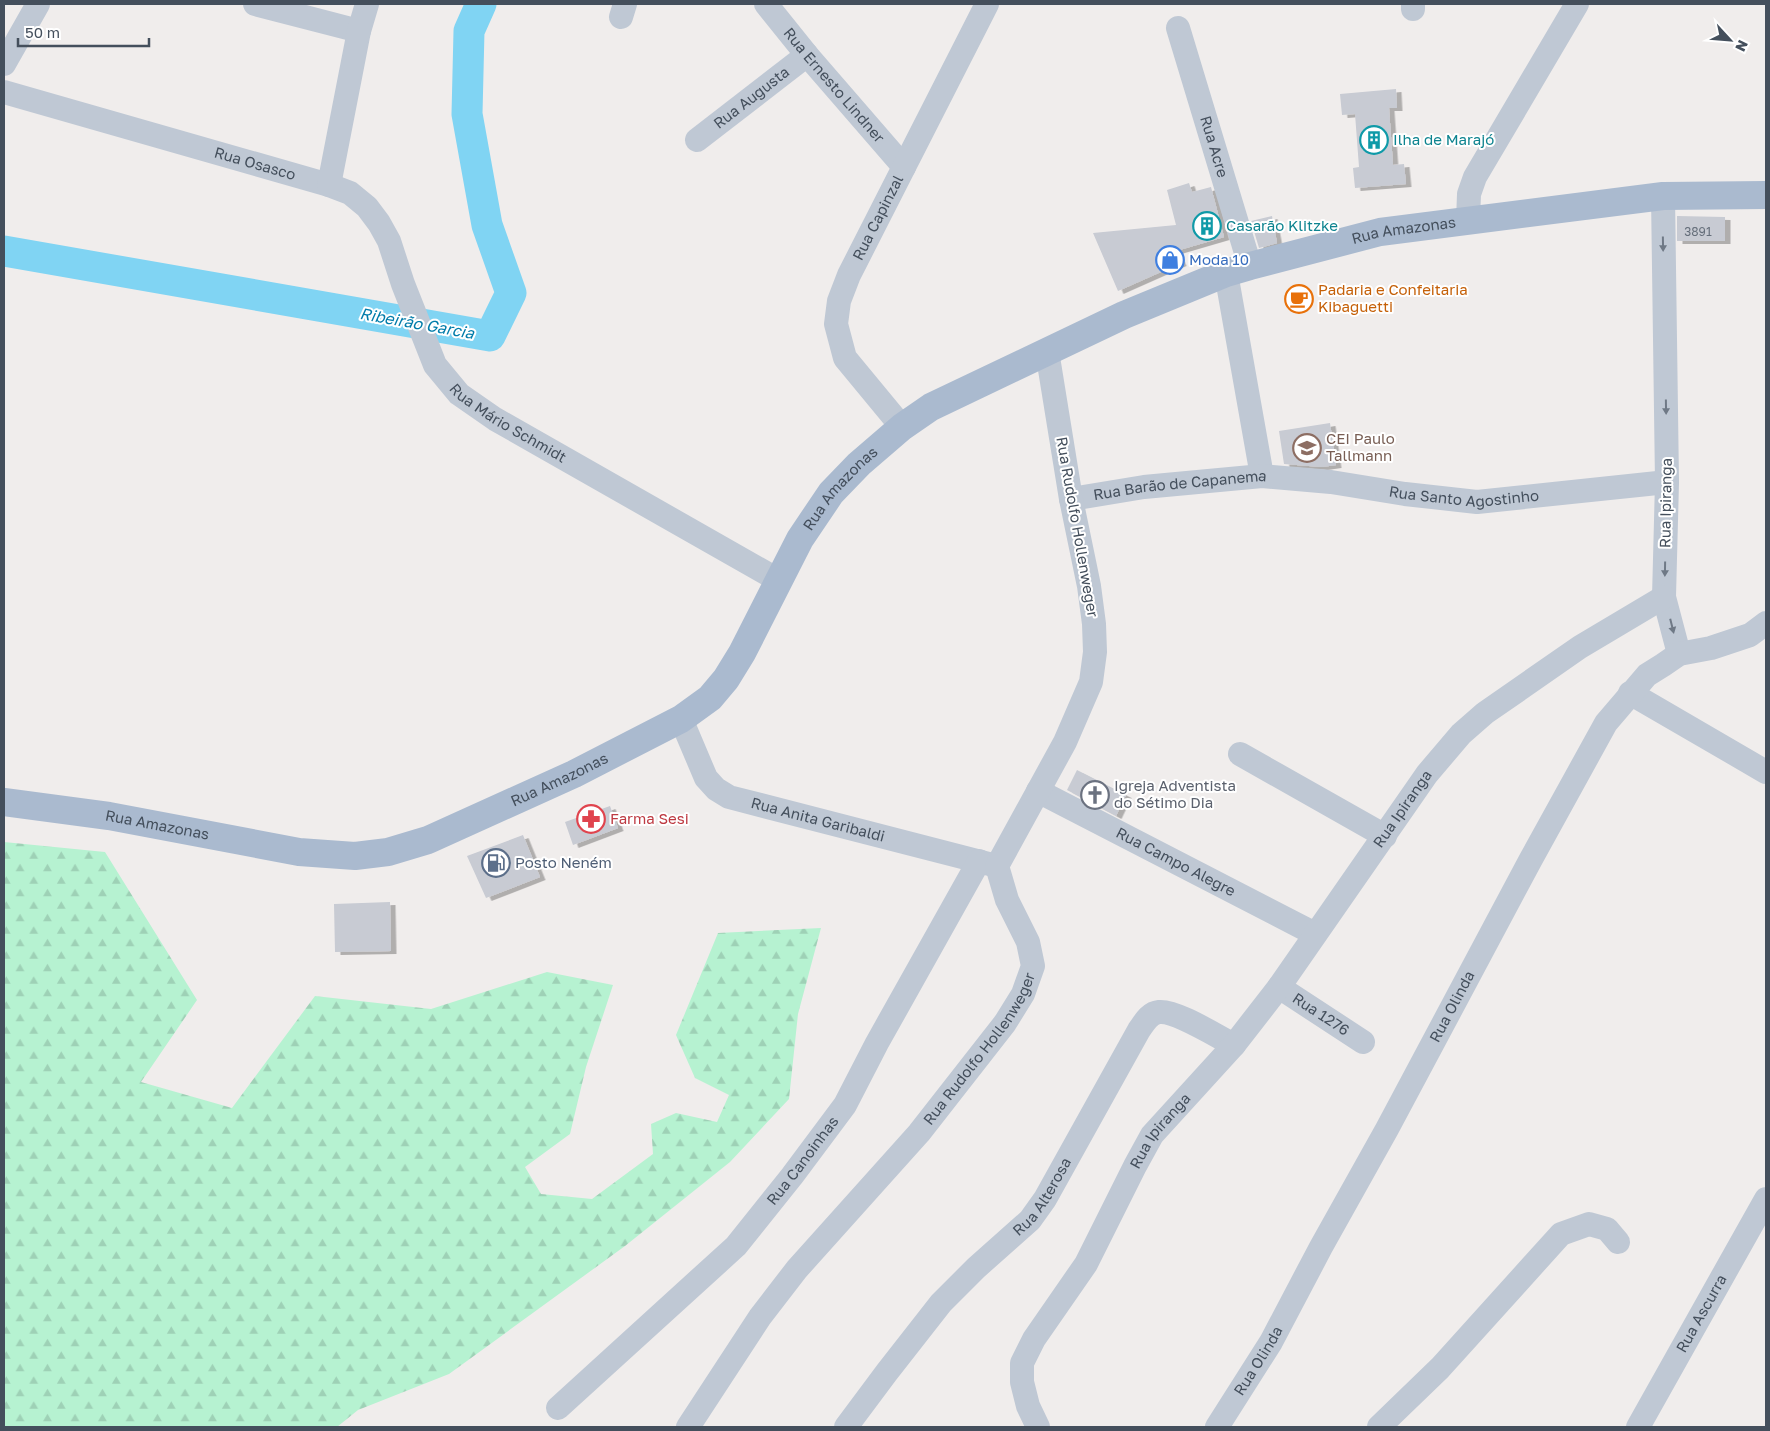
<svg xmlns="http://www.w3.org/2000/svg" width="1770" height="1431" font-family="'Golos Text',sans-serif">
	<defs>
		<pattern id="forest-firs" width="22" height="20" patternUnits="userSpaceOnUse" patternTransform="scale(1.25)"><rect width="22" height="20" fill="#b6f2d1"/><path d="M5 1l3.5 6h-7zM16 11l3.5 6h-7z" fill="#9ed1b6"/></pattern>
		<filter id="shadow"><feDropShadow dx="5.5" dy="3" stdDeviation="0" flood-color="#0004"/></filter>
	</defs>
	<rect width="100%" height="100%" fill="#f0edec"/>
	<polygon fill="url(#forest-firs)" points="4,842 105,852 197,1000 141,1082 232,1108 315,996 431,1009 547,972 613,985 586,1067 570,1134 525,1167 541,1194 592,1199 653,1154 651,1124 676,1113 717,1122 729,1095 695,1078 676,1035 718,933 821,928 798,1014 789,1099 730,1162 625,1246 449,1374 358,1410 337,1427 4,1427"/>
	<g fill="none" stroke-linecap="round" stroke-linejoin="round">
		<polyline stroke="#80d4f3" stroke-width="31" points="4,251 490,336 511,293 487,225 467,114 469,31 481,4"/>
	</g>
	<g fill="#c8cbd3" filter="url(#shadow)">
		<polygon points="1396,89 1397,108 1389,108 1393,165 1404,164 1406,184 1355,188 1353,168 1359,167 1355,114 1342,115 1340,94"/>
		<polygon points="1189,183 1192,192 1211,187 1224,237 1176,251 1181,263 1118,291 1093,233 1176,225 1167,190"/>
		<polygon points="1272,216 1277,243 1259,248 1251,221"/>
		<polygon points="1677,216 1725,217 1725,241 1677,241"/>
		<polygon points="1330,423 1336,465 1322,467 1284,464 1279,431"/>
		<polygon points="1077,770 1126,795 1116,816 1067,790"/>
		<polygon points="610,806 618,828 573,845 565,822"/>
		<polygon points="523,835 540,877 486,898 467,856"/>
		<polygon points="390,902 391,951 335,952 334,904"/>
	</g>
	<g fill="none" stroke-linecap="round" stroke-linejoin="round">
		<g stroke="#bfc8d4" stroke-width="24">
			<polyline points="255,4 359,31"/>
			<path id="s1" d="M766 4 807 55 904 167"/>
			<polyline points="1413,9 1413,4"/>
			<polyline points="621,17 625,4"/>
			<path id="s2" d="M1178 28 1250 266"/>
			<polyline points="4,64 38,4"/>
			<path id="s3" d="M4 92 329 185 350 193 367 207 379 223 389 241 403 284 435 365 459 394 495 419 778 580"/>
			<path id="s4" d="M697 140 807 55"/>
			<polyline points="329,185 359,31 367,4"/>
			<polyline points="1663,196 1667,482 1664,597 1679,654"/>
			<polyline points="1468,221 1469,194 1475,177 1577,4"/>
			<polyline points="1226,273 1262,476"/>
			<path id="s5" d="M902 427 845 358 836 324 839 301 849 275 987 4"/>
			<path id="s6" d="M1071 499 1144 487 1262 476 1331 482 1405 494 1477 502 1667 482"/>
			<polyline points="1630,693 1766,772"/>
			<path id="s7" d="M681 719 706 778 716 789 729 797 993 865"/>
			<polyline points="1240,754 1385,836"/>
			<path id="s8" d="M1038 791 1315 934"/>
			<path id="s9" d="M1279 987 1363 1042"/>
			<path id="s10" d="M558 1408 736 1246 792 1176 845 1105 877 1043 979 861"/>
			<path id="s11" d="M688 1427 760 1317 797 1269 919 1133 1005 1023 1023 994 1033 966 1028 942 1007 900 997 866 1065 742 1091 682 1095 652 1094 624 1089 586 1071 499 1047 351"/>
			<path id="s12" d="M846 1427 887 1372 941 1303 976 1268 1030 1220 1045 1199 1139 1030C1144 1023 1149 1013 1159 1012 1176 1010 1218 1037 1234 1045"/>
			<path id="s13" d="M1038 1427 1028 1406 1022 1382V1363L1034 1339 1086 1264 1135 1166 1152 1135 1234 1045 1279 987 1427 774 1461 734 1485 713 1580 647 1664 597"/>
			<path id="s14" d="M1217 1427 1271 1342 1321 1247 1387 1129 1531 859 1606 723 1647 675 1663 665 1679 654 1711 648 1750 635 1766 623"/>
			<polyline points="1379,1427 1440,1368 1561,1234 1589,1224 1607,1229 1618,1242"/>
			<path id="s15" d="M1638 1427 1766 1199"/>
		</g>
		<path stroke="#aabacf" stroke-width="28" id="s16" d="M4 802 109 816 299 852 355 856 388 852 428 840 574 774 681 719 710 698 726 679 742 653 800 539 831 493 859 464 902 427 931 407 1124 315 1226 273 1250 266 1380 232 1663 196 1766 195"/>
	</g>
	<defs><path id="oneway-solid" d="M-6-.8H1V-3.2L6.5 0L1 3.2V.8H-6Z" transform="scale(1.25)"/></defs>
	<g fill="#6f7986">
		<use href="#oneway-solid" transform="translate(1663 244) rotate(89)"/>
		<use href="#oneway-solid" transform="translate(1666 407) rotate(89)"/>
		<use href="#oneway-solid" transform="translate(1665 569) rotate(91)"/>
		<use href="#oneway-solid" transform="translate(1672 626) rotate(76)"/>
	</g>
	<defs>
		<symbol id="building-ring" viewBox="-11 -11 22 22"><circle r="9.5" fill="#fff" stroke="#0f9aa8" stroke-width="1.5"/><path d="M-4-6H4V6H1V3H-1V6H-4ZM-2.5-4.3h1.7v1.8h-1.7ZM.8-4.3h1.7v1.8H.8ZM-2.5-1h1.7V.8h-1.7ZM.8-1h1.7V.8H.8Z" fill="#0f9aa8"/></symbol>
		<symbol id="shop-ring" viewBox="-11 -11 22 22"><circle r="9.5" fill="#fff" stroke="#3f7fe0" stroke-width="1.5"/><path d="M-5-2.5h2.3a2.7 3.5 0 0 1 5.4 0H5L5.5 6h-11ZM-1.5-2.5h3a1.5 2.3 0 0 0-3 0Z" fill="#3f7fe0"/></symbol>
		<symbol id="cafe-ring" viewBox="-11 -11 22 22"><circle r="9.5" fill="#fff" stroke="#e8710a" stroke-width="1.5"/><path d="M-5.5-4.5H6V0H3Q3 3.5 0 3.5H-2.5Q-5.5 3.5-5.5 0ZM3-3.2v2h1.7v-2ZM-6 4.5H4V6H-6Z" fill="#e8710a"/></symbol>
		<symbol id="school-ring" viewBox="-11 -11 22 22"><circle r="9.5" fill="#fff" stroke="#8d6e63" stroke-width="1.5"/><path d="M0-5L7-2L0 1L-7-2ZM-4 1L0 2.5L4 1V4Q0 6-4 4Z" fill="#8d6e63"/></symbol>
		<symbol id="church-ring" viewBox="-11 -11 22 22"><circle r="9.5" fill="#fff" stroke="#6b7280" stroke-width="1.5"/><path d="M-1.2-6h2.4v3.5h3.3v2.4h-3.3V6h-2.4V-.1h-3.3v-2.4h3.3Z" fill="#6b7280"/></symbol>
		<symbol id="pharmacy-ring" viewBox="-11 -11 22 22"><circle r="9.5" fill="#fff" stroke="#e0444e" stroke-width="1.5"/><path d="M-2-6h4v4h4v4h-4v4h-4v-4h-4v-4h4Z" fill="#e0444e"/></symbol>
		<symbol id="fuel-ring" viewBox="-11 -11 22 22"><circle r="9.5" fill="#fff" stroke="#5c6f8a" stroke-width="1.5"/><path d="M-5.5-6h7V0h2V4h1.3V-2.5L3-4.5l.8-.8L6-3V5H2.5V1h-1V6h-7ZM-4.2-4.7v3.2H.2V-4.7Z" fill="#5c6f8a"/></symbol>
	</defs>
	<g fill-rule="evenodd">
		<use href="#building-ring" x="1358" y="124" width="32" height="32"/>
		<use href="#building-ring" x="1191" y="210" width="32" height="32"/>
		<use href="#shop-ring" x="1154" y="244" width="32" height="32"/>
		<use href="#cafe-ring" x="1283" y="283" width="32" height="32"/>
		<use href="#school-ring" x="1291" y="432" width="32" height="32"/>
		<use href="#church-ring" x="1079" y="779" width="32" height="32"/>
		<use href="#pharmacy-ring" x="575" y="803" width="32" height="32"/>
		<use href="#fuel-ring" x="480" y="847" width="32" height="32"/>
	</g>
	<g text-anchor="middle" stroke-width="4" stroke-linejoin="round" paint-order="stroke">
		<g font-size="12" fill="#656e7a">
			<text x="1698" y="236">3891</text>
		</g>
		<g font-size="15" fill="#444f5c" stroke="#fff">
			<text dy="5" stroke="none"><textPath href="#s1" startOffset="106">Rua Ernesto Lindner</textPath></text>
			<text dy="5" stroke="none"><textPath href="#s4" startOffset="69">Rua Augusta</textPath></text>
			<text dy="5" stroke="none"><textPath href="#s2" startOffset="124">Rua Acre</textPath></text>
			<text dy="5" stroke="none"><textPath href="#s3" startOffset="261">Rua Osasco</textPath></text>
			<text dy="5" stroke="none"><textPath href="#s5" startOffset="240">Rua Capinzal</textPath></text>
			<text dy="5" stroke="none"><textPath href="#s16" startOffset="1625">Rua Amazonas</textPath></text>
			<text dy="5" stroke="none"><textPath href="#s3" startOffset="650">Rua Mário Schmidt</textPath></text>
			<text dy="5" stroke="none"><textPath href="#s6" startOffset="110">Rua Barão de Capanema</textPath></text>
			<text dy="5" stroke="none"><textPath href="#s16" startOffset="995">Rua Amazonas</textPath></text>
			<text dy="5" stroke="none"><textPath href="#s6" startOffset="396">Rua Santo Agostinho</textPath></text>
			<text transform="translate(1666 503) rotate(-89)" y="5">Rua Ipiranga</text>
			<text transform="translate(1077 527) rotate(80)" y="5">Rua Rudolfo Hollenweger</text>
			<text dy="5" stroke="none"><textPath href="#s16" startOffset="575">Rua Amazonas</textPath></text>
			<text dy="5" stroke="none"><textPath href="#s13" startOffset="742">Rua Ipiranga</textPath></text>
			<text dy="5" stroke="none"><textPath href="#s7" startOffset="186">Rua Anita Garibaldi</textPath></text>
			<text dy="5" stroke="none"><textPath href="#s16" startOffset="155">Rua Amazonas</textPath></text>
			<text dy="5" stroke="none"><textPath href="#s8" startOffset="155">Rua Campo Alegre</textPath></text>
			<text dy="5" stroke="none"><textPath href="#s14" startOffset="482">Rua Olinda</textPath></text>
			<text dy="5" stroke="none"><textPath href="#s9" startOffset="50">Rua 1276</textPath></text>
			<text dy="5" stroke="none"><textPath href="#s11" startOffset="479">Rua Rudolfo Hollenweger</textPath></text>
			<text dy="5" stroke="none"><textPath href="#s13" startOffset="338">Rua Ipiranga</textPath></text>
			<text dy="5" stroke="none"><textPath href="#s10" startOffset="349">Rua Canoinhas</textPath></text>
			<text dy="5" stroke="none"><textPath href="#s12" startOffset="304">Rua Alterosa</textPath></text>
			<text dy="5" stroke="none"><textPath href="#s15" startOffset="130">Rua Ascurra</textPath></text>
			<text dy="5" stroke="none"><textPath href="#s14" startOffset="78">Rua Olinda</textPath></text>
		</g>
		<g font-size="15" fill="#0d838f" stroke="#fff" text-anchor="start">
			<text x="1393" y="145">Ilha de Marajó</text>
			<text x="1226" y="231">Casarão Klitzke</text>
		</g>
		<g font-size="15" fill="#366cbe" stroke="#fff" text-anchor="start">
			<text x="1189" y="265">Moda 10</text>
		</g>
		<g font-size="15" fill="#c56008" stroke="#fff" text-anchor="start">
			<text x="1318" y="295">Padaria e Confeitaria<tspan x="1318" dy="17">Kibaguetti</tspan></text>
		</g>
		<g font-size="15" fill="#785e54" stroke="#fff" text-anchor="start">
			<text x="1326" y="444">CEI Paulo<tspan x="1326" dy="17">Tallmann</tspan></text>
		</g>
		<g font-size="15" fill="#5b616d" stroke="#fff" text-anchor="start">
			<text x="1114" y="791">Igreja Adventista<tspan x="1114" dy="17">do Sétimo Dia</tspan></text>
		</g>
		<g font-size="15" fill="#be3a42" stroke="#fff" text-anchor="start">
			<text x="610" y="824">Farma Sesi</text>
		</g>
		<g font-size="15" fill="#4e5e75" stroke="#fff" text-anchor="start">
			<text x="515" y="868">Posto Neném</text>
		</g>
		<g font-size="16" font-style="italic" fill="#017caa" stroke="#fff">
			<text transform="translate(417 323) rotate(10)" y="6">Ribeirão Garcia</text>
		</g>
	</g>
	<rect width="1770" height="1431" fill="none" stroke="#444f5c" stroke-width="10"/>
	<g transform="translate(1730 40) rotate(116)" stroke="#ffffff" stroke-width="4" paint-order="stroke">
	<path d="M0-4L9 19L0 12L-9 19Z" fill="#444f5c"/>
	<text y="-8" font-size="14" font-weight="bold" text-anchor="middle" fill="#444f5c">N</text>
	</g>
	<path d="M18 38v8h131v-8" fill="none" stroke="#444f5c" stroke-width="2.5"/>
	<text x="25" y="38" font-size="15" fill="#444f5c" stroke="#ffffff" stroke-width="4" paint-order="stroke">50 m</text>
</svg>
